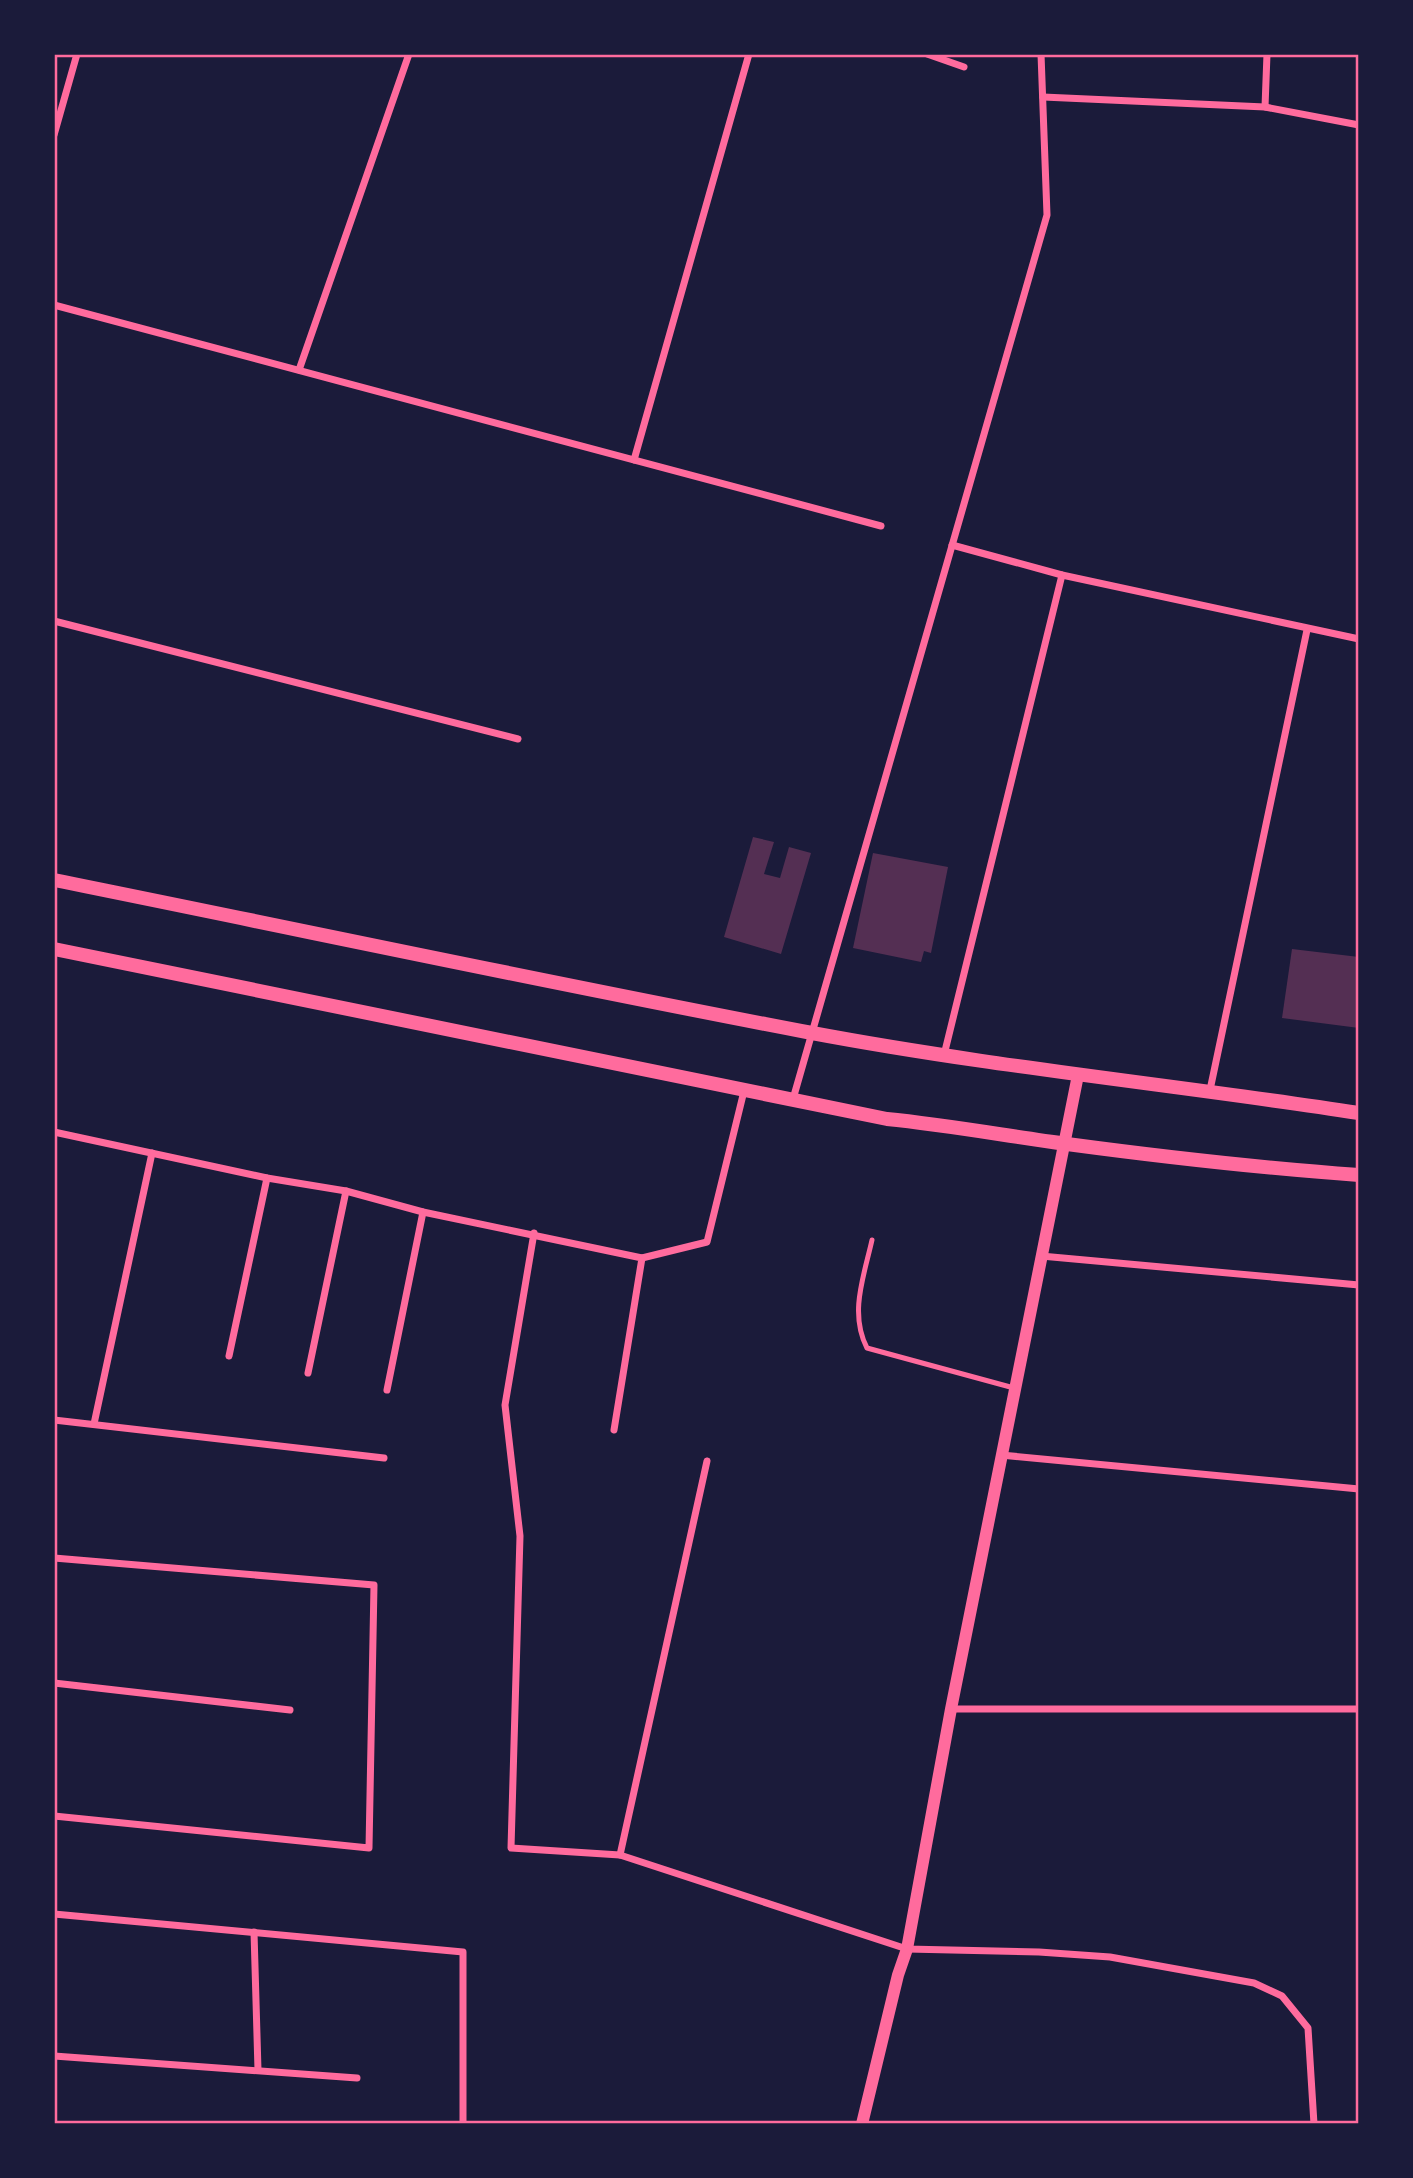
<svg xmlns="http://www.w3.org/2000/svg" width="1413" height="2178" font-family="'Noto Sans',sans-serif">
	<rect width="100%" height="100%" fill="#1b1b3a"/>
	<g fill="#542f53">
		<polygon points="753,837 774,842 764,874 780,878 789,847 811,853 781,954 724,937"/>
		<polygon points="873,853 948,867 931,953 924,951 921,962 853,948"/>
		<polygon points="1292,949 1359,957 1359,1028 1282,1018"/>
	</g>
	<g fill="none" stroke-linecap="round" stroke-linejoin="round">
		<path stroke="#ff6b9d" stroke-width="5" d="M872 1240C864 1276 849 1313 867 1348L1014 1388"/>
		<g stroke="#ff6b9d" stroke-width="7">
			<polyline points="927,54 964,67"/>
			<polyline points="1043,97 1265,107 1359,125"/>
			<polyline points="1265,107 1267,54"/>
			<polyline points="54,135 77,54"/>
			<polyline points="54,305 881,526"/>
			<polyline points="299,370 409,54"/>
			<polyline points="634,460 749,54"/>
			<polyline points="952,545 1062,575 1359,639"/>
			<polyline points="54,621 518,739"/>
			<polyline points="944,1055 1062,575"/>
			<polyline points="1210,1090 1307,630"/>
			<polyline points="793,1099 1047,215 1041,54"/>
			<polyline points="54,1132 267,1178 346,1191 423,1212 642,1258 614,1430"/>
			<polyline points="534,1233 505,1405 520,1536 511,1848 620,1855 907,1949 1039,1952 1110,1957 1254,1983 1282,1996 1308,2028 1314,2124"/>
			<polyline points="1041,1256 1359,1285"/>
			<polyline points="642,1258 707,1242 744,1091"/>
			<polyline points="229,1356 267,1178"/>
			<polyline points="308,1373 346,1191"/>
			<polyline points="387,1390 423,1212"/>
			<polyline points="54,1420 384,1458"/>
			<polyline points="94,1424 152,1153"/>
			<polyline points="1001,1455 1359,1489"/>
			<polyline points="54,1558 374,1585 369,1848 54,1816"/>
			<polyline points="54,1683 290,1710"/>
			<polyline points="951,1709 1359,1709"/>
			<polyline points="620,1855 707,1461"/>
			<polyline points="54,1914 463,1952 463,2124"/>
			<polyline points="254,1932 258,2070"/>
			<polyline points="54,2056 357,2078"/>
		</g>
		<polyline stroke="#ff6b9d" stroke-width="12" points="862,2124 898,1975 907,1949 951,1709 1078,1075"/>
		<g stroke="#ff6b9d" stroke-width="14">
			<path d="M54 880C307 931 559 985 812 1033 993 1067 1177 1085 1359 1113"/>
			<path d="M54 949 887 1119C948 1125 1007 1136 1067 1144 1164 1157 1261 1168 1359 1175"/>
		</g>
	</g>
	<rect width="1413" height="2178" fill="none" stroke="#1b1b3a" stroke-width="112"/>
	<rect x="56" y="56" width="1301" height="2066" fill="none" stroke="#ff6b9d" stroke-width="2.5"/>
</svg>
